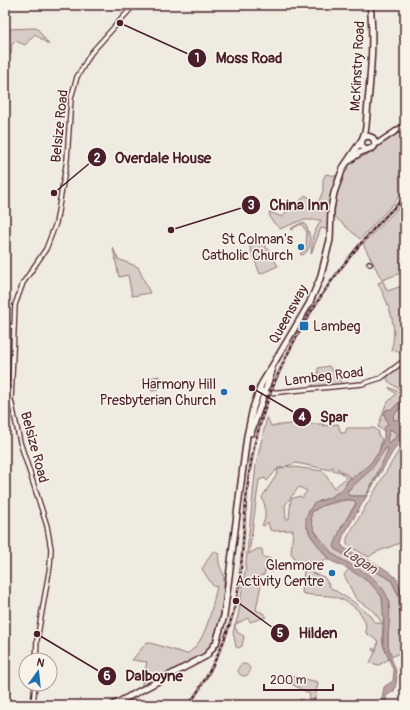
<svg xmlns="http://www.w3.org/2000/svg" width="410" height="710" font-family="Pangolin,sans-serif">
	<rect width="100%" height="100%" fill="#f0ebe0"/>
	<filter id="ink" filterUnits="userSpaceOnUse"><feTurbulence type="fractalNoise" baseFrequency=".025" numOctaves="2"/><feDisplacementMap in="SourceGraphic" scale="8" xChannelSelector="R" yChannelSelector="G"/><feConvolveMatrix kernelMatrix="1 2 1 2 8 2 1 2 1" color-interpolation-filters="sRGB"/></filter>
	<g filter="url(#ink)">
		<g fill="#d8cdc6" stroke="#917678" fill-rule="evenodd">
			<polygon points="37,28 49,45 35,34 25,45 16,41 12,44 11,54 5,59 5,29"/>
			<polygon points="405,128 405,191 360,239 334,216 336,195 341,178 352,161 374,152 381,144"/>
			<polygon points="326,174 336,176 330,201 330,230 321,228 311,254 313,235 321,220 302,220 280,229 271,220 269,212 282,217 289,209 296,206 305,195 318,203 323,191 323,179"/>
			<polygon points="405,201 405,282 401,273 382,280 363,244"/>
			<path d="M301 223H304C311 232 314 250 302 255L300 254 306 249 307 232 301 224 293 228V230L291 229 292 228Z"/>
			<polygon points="261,239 267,249 273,253 273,258 278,266 260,274 249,245 253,243 252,242"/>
			<polygon points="113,248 118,259 138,267 150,293 132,296 128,275 119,277"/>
			<path d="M383 281 387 291 405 285V356H402L398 351 391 350C399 327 388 303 378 283Z"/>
			<polygon points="405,362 405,397 392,409 386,410 384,414 388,424 384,431 378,427 386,404 396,394 390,389 389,387 398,392 400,390 388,381 387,377"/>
			<polygon points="329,366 342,383 340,386 313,388 311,375 318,374 318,368"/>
			<polygon points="159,376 159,390 152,391 149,378"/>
			<polygon points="405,403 405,423 404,424 394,420 393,416"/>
			<path d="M267 417 271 426 311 422V424H324V426L338 424 341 433H345L347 428H374L379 432 378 435 382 439 379 452 369 465 348 480 343 489 331 497 319 501 309 510 306 525 311 536 329 560H322L323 564 301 567 291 553 293 530 275 531 270 530 268 522 264 526 262 525 265 519V506L262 497 278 473 277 470 285 467 278 468 267 481 265 478 259 480 249 554 257 549H262L263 557 271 559 269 566 272 572 265 570 264 575 259 576 258 583 261 584 256 610 263 613 266 617 250 622 248 618 234 625 238 633 244 636 242 646 238 648 236 647 233 632 238 616 245 572 256 465ZM296 463 341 472 346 478 334 488 323 471 286 466ZM299 487 307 491 302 498 300 496 291 499 289 519H286L285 505Z"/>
			<polygon points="390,429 399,435 388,443 387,440"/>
			<polygon points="405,440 403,449 405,458 405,541 374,553 369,557 347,545 347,538"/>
			<polygon points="386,448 388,449 387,453 366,496 349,496 347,492"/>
			<polygon points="346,500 353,500 356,503 341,528 336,550 391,580 398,594 404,650 392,657 388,645 389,619 388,599 367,575 334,555 328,548 312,527 311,513 321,506"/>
			<path d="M213 551 219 554C217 567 224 570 224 580 224 596 219 640 208 651 194 665 159 679 141 688L147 662 132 660 147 642 187 654C207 641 211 610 217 587L213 586 202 569Z"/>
			<path d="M312 569V573L324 577 331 588 352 601 369 614 374 622 383 624 373 611 356 599 344 575 349 569C359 576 378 585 382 598 387 612 380 630 383 644 384 649 387 654 389 659L379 665 370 663 376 650 375 652 372 650 373 648 376 650 378 641 366 633C368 613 348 599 330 596 321 595 310 596 302 593L304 571Z"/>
			<circle cx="244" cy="670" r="6"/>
			<polygon points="291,676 318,682 315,699 305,702 306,705 298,702 300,699 306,701 309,699 310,694 290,683"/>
		</g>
		<path fill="#b7a4a2" stroke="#8b6f72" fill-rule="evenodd" d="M405 397V403L393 416 394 420H398L405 423V431L343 536 341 544 344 548C357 555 386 567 395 577 406 589 405 633 405 649L398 594 391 580 336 550 334 546 341 528 356 504 355 501C343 496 320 505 311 513 309 527 324 549 336 556 352 567 375 574 385 592 394 607 387 628 388 644 389 663 402 669 394 691L386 696 387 705H381L384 687 393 681 394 672 383 644 384 624 382 597 370 583 349 569 329 560 311 536 306 525V517L313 504 331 497 343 489 348 480 369 465 379 452 384 437V428L388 424 384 414 386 410 392 409ZM390 429 399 435 389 443 387 440ZM386 448 388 449 387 453 366 496H349L347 491 371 470Z"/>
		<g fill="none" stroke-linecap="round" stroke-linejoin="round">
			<g stroke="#8b6f72" stroke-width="1">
				<polyline points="331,467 334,468"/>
				<polyline points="337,468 351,478"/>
			</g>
			<defs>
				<g id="secondary">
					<polyline points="369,263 370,264"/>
					<polyline points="5,325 14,327"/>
					<polyline points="260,388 263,393 269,393 362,384 381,378 405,360"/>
					<polyline points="36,660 37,640 50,566 51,549 47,526 20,442 11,400 15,305 23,283 46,249 56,223 67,160 71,98 77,77 91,53 134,5"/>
					<polyline points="33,705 35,684"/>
				</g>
				<polyline id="primary" points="375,145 405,125"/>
				<g id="highway">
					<path d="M366 150C356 145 366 135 366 126 369 87 375 44 370 5"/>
					<polyline points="349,161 359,153 374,147 375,143 373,138 368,136 363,138"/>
					<polyline points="251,433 272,371"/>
					<polyline points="113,705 206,656 216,643 224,616 247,436 253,408 261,385 309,304 320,279 330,240 331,209 334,193 343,168 361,141"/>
				</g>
			</defs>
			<use href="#secondary" stroke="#4a1f2b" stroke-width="6"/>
			<use href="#primary" stroke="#4a1f2b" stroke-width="7"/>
			<use href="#highway" stroke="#4a1f2b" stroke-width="8"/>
			<use href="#secondary" stroke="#f7f3e8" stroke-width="3.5"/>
			<use href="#primary" stroke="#f7f3e8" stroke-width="4"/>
			<use href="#highway" stroke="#f7f3e8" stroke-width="5"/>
			<defs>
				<path id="rail" d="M189 705C215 667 235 623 240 577 244 543 244 508 249 474 265 368 328 270 405 197"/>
			</defs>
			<use href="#rail" stroke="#4a1f2b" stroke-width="2.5"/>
			<use href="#rail" stroke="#f7f3e8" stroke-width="1" stroke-dasharray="3" stroke-linecap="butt"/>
		</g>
	</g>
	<g fill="#1f6fb2" stroke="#f7f3e8" stroke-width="1.5">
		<circle cx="301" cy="247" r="4"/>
		<rect x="299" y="321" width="10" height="10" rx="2"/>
		<circle cx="224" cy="392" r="4"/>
		<circle cx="332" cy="573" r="4"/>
	</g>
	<g text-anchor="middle" stroke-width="3" stroke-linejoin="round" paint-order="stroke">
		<g font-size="14" fill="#4a1f2b" stroke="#f7f3e8">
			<text transform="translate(357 66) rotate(-87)" y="5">McKinstry Road</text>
			<text transform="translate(59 126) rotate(-84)" y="5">Belsize Road</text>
			<text transform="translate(288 314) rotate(-61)" y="5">Queensway</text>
			<text transform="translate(324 376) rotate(-7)" y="5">Lambeg Road</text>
			<text transform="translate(35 447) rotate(75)" y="5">Belsize Road</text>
		</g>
		<g font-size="14" fill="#4a1f2b" stroke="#f7f3e8" text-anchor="end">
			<text x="293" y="244">St Colman's<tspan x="293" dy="16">Catholic Church</tspan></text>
			<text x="313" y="331" text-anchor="start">Lambeg</text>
			<text x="216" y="389">Harmony Hill<tspan x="216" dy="16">Presbyterian Church</tspan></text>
			<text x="324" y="570">Glenmore<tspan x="324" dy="16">Activity Centre</tspan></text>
		</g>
		<g font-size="15" font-style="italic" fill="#704e55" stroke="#f7f3e8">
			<text transform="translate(360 560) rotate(34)" y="5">Lagan</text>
		</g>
	</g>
	<path fill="none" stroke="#4a1f2b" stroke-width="1.5" d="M120 23L197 58M54 193L97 157M171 230L251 205M252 388L302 417M236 601L280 633M37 634L107 676"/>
	<g fill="#4a1f2b" stroke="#f7f3e8" stroke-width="1.5">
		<circle cx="120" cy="23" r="4"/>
		<circle cx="54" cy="193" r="4"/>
		<circle cx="171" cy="230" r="4"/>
		<circle cx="252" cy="388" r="4"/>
		<circle cx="236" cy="601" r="4"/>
		<circle cx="37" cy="634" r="4"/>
		<circle cx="197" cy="58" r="10"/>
		<circle cx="97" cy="157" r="10"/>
		<circle cx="251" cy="205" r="10"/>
		<circle cx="302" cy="417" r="10"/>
		<circle cx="280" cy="633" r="10"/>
		<circle cx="107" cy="676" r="10"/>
	</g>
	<g font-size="12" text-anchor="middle" font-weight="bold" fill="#fff">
		<text x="197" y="62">1</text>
		<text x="97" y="162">2</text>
		<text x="251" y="209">3</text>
		<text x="302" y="421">4</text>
		<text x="280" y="637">5</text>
		<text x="107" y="680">6</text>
	</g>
	<g font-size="15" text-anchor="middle" font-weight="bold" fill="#4a1f2b" stroke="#f7f3e8" stroke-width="3" stroke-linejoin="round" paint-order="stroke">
		<text x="249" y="63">Moss Road</text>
		<text x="163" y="163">Overdale House</text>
		<text x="299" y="210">China Inn</text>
		<text x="334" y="422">Spar</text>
		<text x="318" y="638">Hilden</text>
		<text x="154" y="681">Dalboyne</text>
	</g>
	<rect width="410" height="710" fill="none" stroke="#f7f3e8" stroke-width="20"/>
	<rect x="10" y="10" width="390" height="690" fill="none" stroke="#4a1f2b" stroke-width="1.5" filter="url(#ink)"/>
	<g transform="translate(38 672) rotate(15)"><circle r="19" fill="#f7f3e8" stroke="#b29e9c"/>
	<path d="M0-3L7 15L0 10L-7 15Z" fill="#1f6fb2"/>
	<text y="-6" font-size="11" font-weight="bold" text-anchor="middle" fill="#4a1f2b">N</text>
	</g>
	<path d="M264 684v6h69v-6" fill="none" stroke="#4a1f2b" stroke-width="2"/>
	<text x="270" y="684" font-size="12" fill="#4a1f2b" stroke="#f7f3e8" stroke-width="3" paint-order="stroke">200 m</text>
</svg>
